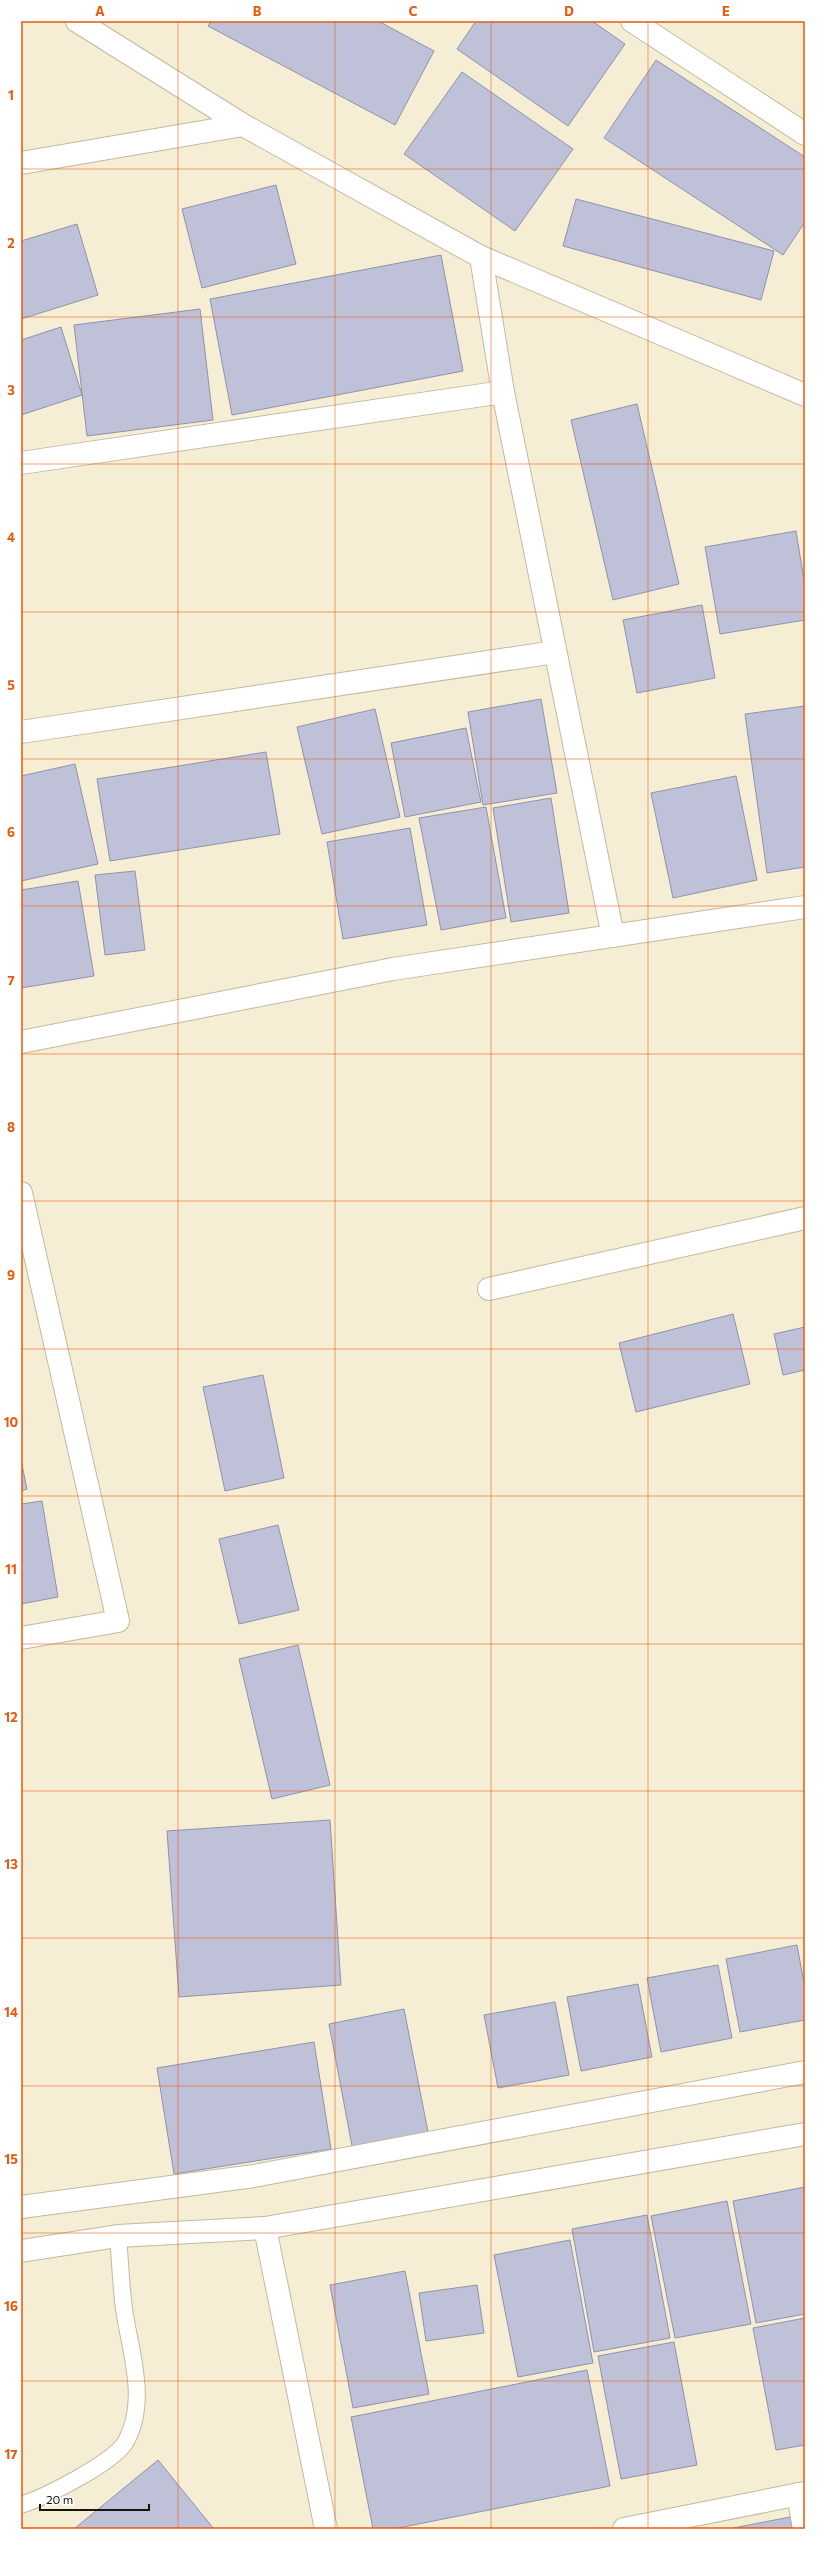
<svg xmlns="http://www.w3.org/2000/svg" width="826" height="2550" font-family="Commissioner,sans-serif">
	<rect width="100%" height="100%" fill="#f5eed5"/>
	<g fill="#bfc1d9" stroke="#9092aa">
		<polygon points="211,21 378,21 434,51 395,125 208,26"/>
		<polygon points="476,21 592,21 625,44 568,126 457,49"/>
		<polygon points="656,60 805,157 805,222 783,255 604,138"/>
		<polygon points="462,72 573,149 515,231 404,154"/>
		<polygon points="276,185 296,264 202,288 182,209"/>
		<polygon points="576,199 774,251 761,300 563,246"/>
		<polygon points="77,224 98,295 21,319 21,241"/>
		<polygon points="441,255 463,371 232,415 210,299"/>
		<polygon points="200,309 213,420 87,436 74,325"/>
		<polygon points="61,327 82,395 21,415 21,340"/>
		<polygon points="637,404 679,584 613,600 571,420"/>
		<polygon points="796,531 805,586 805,620 720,634 705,547"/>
		<polygon points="702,605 715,678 637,693 623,620"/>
		<polygon points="541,699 557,793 483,805 468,712"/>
		<polygon points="805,706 805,867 767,873 745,714"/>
		<polygon points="375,709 400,817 322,834 297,727"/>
		<polygon points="466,728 481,802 405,817 391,743"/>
		<polygon points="266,752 280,834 110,861 97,779"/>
		<polygon points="75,764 98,864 21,881 21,776"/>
		<polygon points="736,776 757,880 673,898 651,793"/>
		<polygon points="551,798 569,913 511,922 493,808"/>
		<polygon points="486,807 506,918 441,930 419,818"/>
		<polygon points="410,828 427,925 343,939 327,842"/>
		<polygon points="135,871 145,950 105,955 95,875"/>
		<polygon points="78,881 94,976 21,988 21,890"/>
		<polygon points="733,1314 750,1384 636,1412 619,1343"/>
		<polygon points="805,1327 805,1370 783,1375 774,1334"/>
		<polygon points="263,1375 284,1478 225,1491 203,1387"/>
		<polygon points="21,1460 27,1489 21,1491"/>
		<polygon points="42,1501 58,1597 21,1604 21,1504"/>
		<polygon points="278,1525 299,1610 239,1624 219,1539"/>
		<polygon points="298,1645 330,1785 272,1799 239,1659"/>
		<polygon points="330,1820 341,1985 179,1997 167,1831"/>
		<polygon points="797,1945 805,1988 805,2020 740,2032 726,1959"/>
		<polygon points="718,1965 732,2038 661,2052 647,1978"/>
		<polygon points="638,1984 652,2057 581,2071 567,1997"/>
		<polygon points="555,2002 569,2075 498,2088 484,2015"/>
		<polygon points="404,2009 428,2132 352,2146 329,2024"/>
		<polygon points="314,2042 331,2149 174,2174 157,2068"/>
		<polygon points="805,2187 805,2314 756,2323 733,2201"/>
		<polygon points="727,2201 751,2324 675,2338 651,2216"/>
		<polygon points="647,2215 670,2338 594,2352 572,2229"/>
		<polygon points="570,2240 593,2363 518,2377 494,2255"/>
		<polygon points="405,2271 429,2394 353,2408 330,2285"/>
		<polygon points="477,2285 484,2333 426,2341 419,2293"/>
		<polygon points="805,2318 805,2445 776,2450 753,2328"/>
		<polygon points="674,2342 697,2465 621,2479 598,2356"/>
		<polygon points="587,2370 610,2486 393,2529 373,2529 351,2417"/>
		<polygon points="158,2460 214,2529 74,2529"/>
		<polygon points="790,2517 792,2529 728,2529"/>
	</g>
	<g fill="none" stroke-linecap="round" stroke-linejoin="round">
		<defs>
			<path id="service" d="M21 2505C45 2497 111 2464 125 2443 149 2402 130 2351 124 2309 121 2285 120 2260 118 2236"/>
			<g id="minor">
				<polyline points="77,21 243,125 481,257 805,395"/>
				<polyline points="632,21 805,134"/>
				<polyline points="21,163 243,125"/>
				<polyline points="481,257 503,392 613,936"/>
				<polyline points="21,463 503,392"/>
				<polyline points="21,732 555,652"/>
				<polyline points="21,1042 393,969 805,907"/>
				<polyline points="21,1193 118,1621 21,1638"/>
				<polyline points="489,1289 805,1218"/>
				<polyline points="21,2207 254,2176 805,2072"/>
				<polyline points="265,2228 326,2529"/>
				<polyline points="21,2251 118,2236 265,2228 805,2134"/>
				<polyline points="798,2494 804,2529"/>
				<polyline points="624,2529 805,2493"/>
			</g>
		</defs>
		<use href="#service" stroke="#c1baa2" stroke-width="18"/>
		<use href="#minor" stroke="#c1baa2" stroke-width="24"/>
		<use href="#service" stroke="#fff" stroke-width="16"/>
		<use href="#minor" stroke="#fff" stroke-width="22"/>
	</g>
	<path fill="none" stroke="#e8590c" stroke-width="1" stroke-opacity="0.55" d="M178 21V2529M335 21V2529M491 21V2529M648 21V2529M21 169H805M21 317H805M21 464H805M21 612H805M21 759H805M21 906H805M21 1054H805M21 1201H805M21 1349H805M21 1496H805M21 1644H805M21 1791H805M21 1938H805M21 2086H805M21 2233H805M21 2381H805"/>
	<rect width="826" height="2550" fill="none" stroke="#ffffff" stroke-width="44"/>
	<path d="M40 2504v6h109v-6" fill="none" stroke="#17140b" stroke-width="2"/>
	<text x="46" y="2504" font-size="12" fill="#17140b" stroke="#ffffff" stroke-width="3" paint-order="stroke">20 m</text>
	<rect x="22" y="22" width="782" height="2506" fill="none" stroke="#e8590c" stroke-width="1.5"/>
	<g font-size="13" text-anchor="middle" font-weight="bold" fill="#e8590c">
		<text x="100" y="16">A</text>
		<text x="257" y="16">B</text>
		<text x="413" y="16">C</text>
		<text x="569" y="16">D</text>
		<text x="726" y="16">E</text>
		<text x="11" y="100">1</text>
		<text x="11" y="248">2</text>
		<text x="11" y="395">3</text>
		<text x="11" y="542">4</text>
		<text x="11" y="690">5</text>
		<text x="11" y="837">6</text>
		<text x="11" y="985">7</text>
		<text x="11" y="1132">8</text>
		<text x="11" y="1280">9</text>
		<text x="11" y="1427">10</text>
		<text x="11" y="1574">11</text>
		<text x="11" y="1722">12</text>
		<text x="11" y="1869">13</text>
		<text x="11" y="2017">14</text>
		<text x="11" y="2164">15</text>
		<text x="11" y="2311">16</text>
		<text x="11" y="2459">17</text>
	</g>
</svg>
